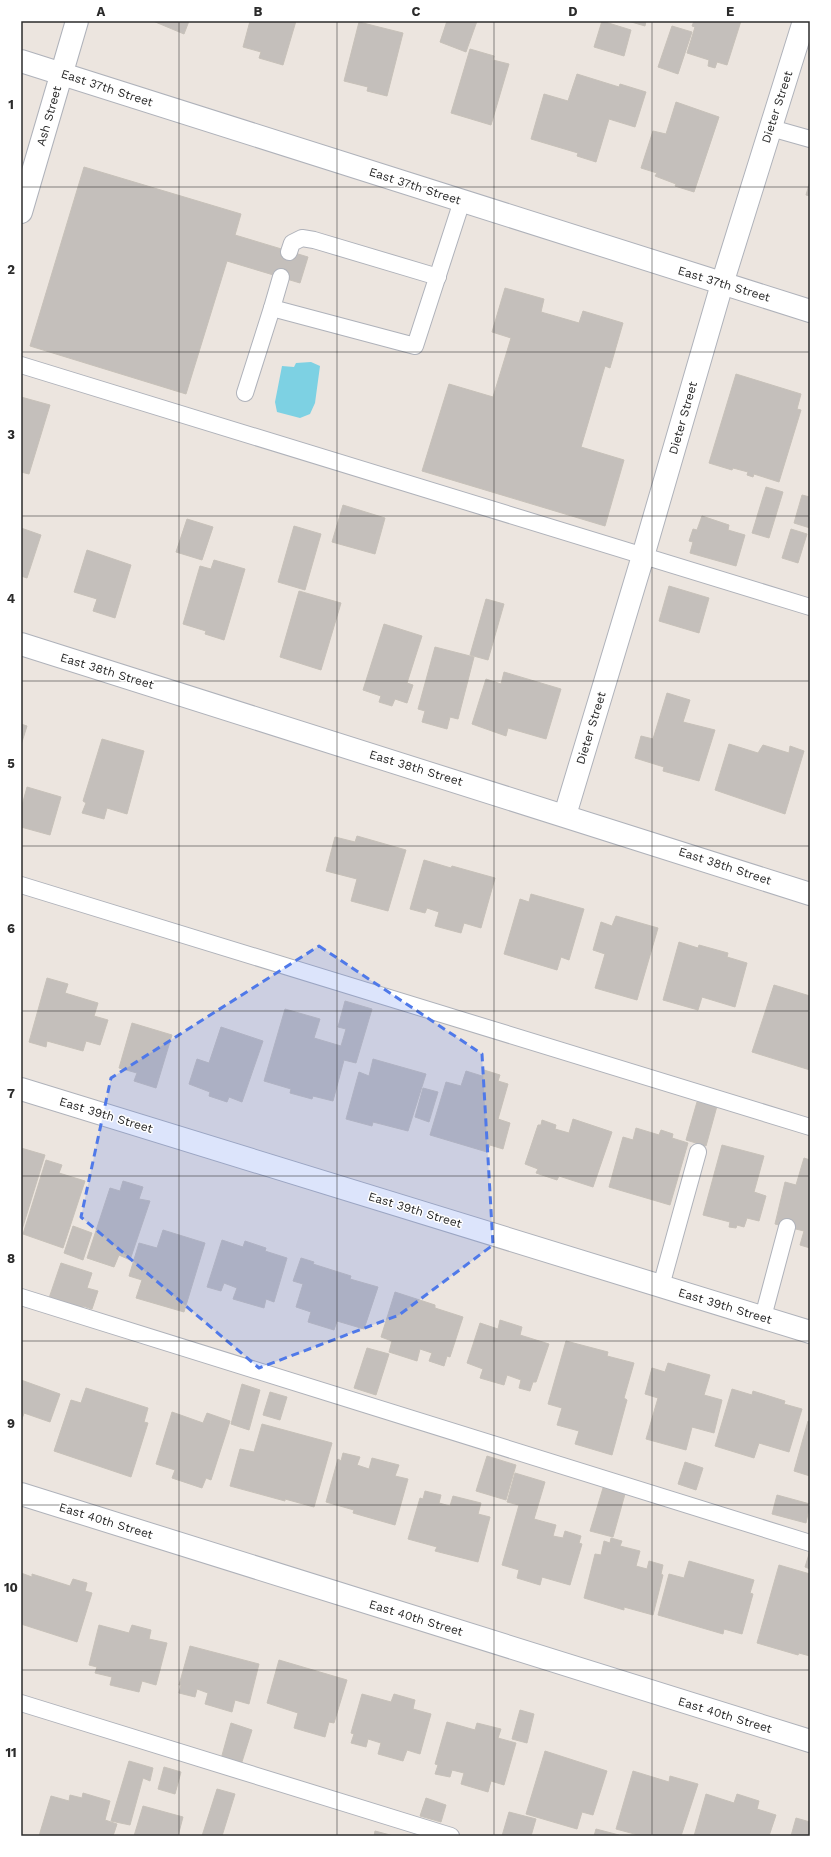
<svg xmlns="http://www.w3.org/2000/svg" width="831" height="1857" font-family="'Work Sans',sans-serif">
	<rect width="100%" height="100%" fill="#ece5df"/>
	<polygon fill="#7dd1e3" points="311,362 320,366 315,403 310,414 300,418 277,412 275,402 282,366 294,367 296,363"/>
	<g fill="#c4bfbb" stroke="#c7c1b9">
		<polygon points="153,21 189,21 184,34"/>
		<polygon points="250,21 296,21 283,65 259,58 261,52 243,47"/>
		<polygon points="447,21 477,21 466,52 440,42"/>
		<polygon points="602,21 631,30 624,56 594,47"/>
		<polygon points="628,21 646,21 645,26"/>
		<polygon points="694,21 741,21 727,65 717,62 715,68 708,66 709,60 687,53 695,27 692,26"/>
		<polygon points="359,22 403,33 387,96 367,91 368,87 344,81"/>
		<polygon points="672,26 692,32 678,74 658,67"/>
		<polygon points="470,49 494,56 493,60 509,64 491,125 451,113"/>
		<polygon points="577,74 619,87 620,84 646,92 635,127 609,119 596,162 577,156 578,153 531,139 544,94 568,101"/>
		<polygon points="676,102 719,117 694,192 675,186 676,184 655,176 657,173 641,168 653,131 666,134"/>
		<polygon points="84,167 241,214 235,235 308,257 300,283 227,261 186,394 30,346"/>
		<polygon points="810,181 810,196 806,195"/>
		<polygon points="505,288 544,299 541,312 579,323 583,311 623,323 610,368 605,366 581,447 624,460 605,526 422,471 449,384 493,397 511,338 492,332"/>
		<polygon points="736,374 801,394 797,409 801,410 779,482 754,474 753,477 747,475 748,472 733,468 732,470 709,463"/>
		<polygon points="21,397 50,405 29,474 21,472"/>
		<polygon points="766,487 783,492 769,538 752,533"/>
		<polygon points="802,495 810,497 810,528 794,523"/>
		<polygon points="343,505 385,518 375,554 332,542"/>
		<polygon points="702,516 729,525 728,530 745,535 736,566 690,553 693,542 689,541 693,529 697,530"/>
		<polygon points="187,519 213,527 202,560 176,552"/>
		<polygon points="294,526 321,534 305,590 278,582"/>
		<polygon points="21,528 41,535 27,578 21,576"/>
		<polygon points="791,529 807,534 798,563 782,558"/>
		<polygon points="87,550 131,565 115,618 93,611 97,599 74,592"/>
		<polygon points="214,560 245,569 224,640 205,634 206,631 183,624 200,566 211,569"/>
		<polygon points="669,586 709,598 699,633 659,621"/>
		<polygon points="299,591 341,603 321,670 280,657"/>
		<polygon points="486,599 504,604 488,660 470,655"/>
		<polygon points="384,624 422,636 407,683 413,685 407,703 395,699 392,706 379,702 381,696 363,690"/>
		<polygon points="435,647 474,657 458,719 450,717 447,729 422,722 425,711 418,709"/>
		<polygon points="504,672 561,689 546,739 508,728 506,736 472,724 486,679 501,684"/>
		<polygon points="667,693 690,700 683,722 715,730 699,781 663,771 664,767 635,758 641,736 653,739"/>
		<polygon points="21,724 27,726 21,745"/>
		<polygon points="102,739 144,751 127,814 107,808 104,819 82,813 86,803 83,801"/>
		<polygon points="729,744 758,753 763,745 789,753 790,746 804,751 785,814 715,790"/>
		<polygon points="27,787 61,797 50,835 21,827 21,809"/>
		<polygon points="357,836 406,850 388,911 351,901 357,879 326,871 335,837 355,842"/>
		<polygon points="424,860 451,868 452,866 495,878 481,928 464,923 461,933 435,926 439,912 427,908 425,913 410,909"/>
		<polygon points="531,894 584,909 569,960 561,957 557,970 504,954 520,899 529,902"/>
		<polygon points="616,916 658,928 637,1000 595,988 605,954 593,950 601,922 612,926"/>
		<polygon points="679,942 698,948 699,945 728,953 727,957 747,963 735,1007 702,997 698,1010 663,1000"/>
		<polygon points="47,978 68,984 65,993 98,1003 94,1016 108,1020 100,1045 86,1041 83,1051 47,1041 46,1047 29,1042"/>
		<polygon points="774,985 810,996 810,1070 752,1052"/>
		<polygon points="345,1001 372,1009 356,1063 344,1060 333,1101 313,1096 312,1099 290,1093 291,1089 264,1081 285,1009 320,1019 314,1038 341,1046 346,1029 338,1027"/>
		<polygon points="132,1023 172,1035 156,1088 134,1081 137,1073 119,1068"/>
		<polygon points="221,1027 263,1041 242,1102 229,1097 227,1102 209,1096 210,1092 189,1084 197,1059 209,1063"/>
		<polygon points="373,1059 426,1074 408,1131 373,1122 372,1126 346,1119 359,1072 369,1076"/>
		<polygon points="484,1070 500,1075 498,1081 508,1084 498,1119 510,1123 503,1149 490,1145 487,1152 430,1135 446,1082 461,1086 466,1071 482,1076"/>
		<polygon points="423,1088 438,1092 429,1122 415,1117"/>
		<polygon points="697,1102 717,1106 706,1146 686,1140"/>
		<polygon points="573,1119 612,1132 593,1187 559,1176 557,1180 536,1173 538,1169 525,1164 538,1125 541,1125 542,1120 556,1125 555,1129 569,1133"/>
		<polygon points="636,1128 659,1135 661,1130 673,1134 672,1138 688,1143 670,1205 609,1187 623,1137 633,1140"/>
		<polygon points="722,1145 764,1156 754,1192 766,1196 759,1221 747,1218 744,1227 737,1225 736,1228 729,1227 730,1222 703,1215"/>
		<polygon points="21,1148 45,1155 21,1233"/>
		<polygon points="804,1158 810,1160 810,1248 800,1245 804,1231 775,1224 785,1182 796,1185"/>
		<polygon points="46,1160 62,1165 59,1173 85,1181 63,1248 23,1234"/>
		<polygon points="123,1181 143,1187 139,1199 150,1201 130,1260 119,1255 114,1267 87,1258 110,1188 120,1191"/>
		<polygon points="73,1226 92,1233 83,1260 64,1253"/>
		<polygon points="163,1230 205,1243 184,1312 136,1298 142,1280 129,1276 139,1243 157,1248"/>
		<polygon points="222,1240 243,1247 245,1241 266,1248 265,1251 287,1258 274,1302 266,1299 264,1308 233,1299 237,1288 224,1283 221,1291 207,1287"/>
		<polygon points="301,1258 314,1262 313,1264 351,1276 350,1279 378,1287 364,1329 337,1321 334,1330 308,1322 311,1312 296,1307 303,1284 293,1281"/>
		<polygon points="61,1263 92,1273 87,1288 98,1291 92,1309 83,1306 81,1312 48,1301"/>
		<polygon points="395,1292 435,1305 435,1308 463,1317 450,1357 447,1356 444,1366 429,1361 432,1353 420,1349 417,1361 389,1352 392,1341 381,1337"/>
		<polygon points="500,1320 522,1327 520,1335 549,1344 536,1382 533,1382 530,1391 519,1388 521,1380 507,1375 504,1385 480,1378 483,1369 467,1363 480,1323 498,1329"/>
		<polygon points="566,1341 608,1352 607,1356 634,1363 624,1398 627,1400 612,1455 575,1444 579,1431 557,1425 562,1408 548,1404"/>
		<polygon points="367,1348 389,1354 376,1395 354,1388"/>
		<polygon points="668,1363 710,1375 704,1395 722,1400 714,1433 692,1427 686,1450 646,1439 658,1398 645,1394 652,1368 665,1372"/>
		<polygon points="21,1380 60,1394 50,1422 24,1413 21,1422"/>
		<polygon points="242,1384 260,1390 249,1430 231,1424"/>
		<polygon points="86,1388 148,1408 144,1422 148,1423 131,1477 54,1451 71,1400 81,1403"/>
		<polygon points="732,1389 752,1395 753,1391 785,1401 784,1404 802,1409 789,1452 759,1443 754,1458 715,1446"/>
		<polygon points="270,1392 287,1397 280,1420 263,1415"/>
		<polygon points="172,1412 203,1423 207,1413 230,1421 211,1480 206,1478 202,1488 172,1478 175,1470 156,1464"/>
		<polygon points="808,1421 810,1422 810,1476 794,1471"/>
		<polygon points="262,1424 332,1443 314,1507 285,1499 285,1501 230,1486 240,1449 254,1452"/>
		<polygon points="343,1453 360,1457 357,1465 369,1469 372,1458 399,1465 395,1476 408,1479 395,1525 353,1513 354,1510 326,1502 338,1459 341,1461"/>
		<polygon points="487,1456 516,1465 506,1500 476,1491"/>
		<polygon points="685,1462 703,1468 696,1490 678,1484"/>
		<polygon points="515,1473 545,1482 534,1519 556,1525 553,1536 563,1538 565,1531 581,1536 579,1543 582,1544 570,1585 542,1577 540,1585 517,1578 519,1570 502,1565 519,1505 507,1502"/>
		<polygon points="603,1488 625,1494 613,1537 590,1531"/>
		<polygon points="425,1491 441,1495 439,1503 450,1506 453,1496 481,1503 478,1514 490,1517 478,1562 435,1551 437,1547 408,1539 420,1498 423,1499"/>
		<polygon points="777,1495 810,1504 806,1523 772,1514"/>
		<polygon points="611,1538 622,1541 620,1546 640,1551 636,1566 647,1569 649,1561 663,1565 661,1574 663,1575 653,1615 624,1607 624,1610 584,1598 595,1554 601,1555 604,1541 610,1543"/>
		<polygon points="810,1551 810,1569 805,1567"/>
		<polygon points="689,1561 754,1580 750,1593 753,1594 742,1634 724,1629 723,1634 658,1615 669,1574 684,1578"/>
		<polygon points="779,1565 810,1574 810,1656 799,1653 798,1655 757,1643"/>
		<polygon points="21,1573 32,1577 32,1574 70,1586 73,1579 87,1583 85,1591 92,1593 77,1642 21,1624"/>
		<polygon points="99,1625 129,1633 132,1625 151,1630 149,1639 167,1643 156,1685 142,1681 139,1692 110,1685 112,1677 95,1673 97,1667 89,1665"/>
		<polygon points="190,1646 259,1664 249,1704 235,1700 232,1712 205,1704 208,1693 197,1689 195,1697 179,1693 181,1685 179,1685"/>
		<polygon points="279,1660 347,1680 334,1723 329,1722 325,1737 294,1728 298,1713 267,1703"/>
		<polygon points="362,1694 391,1702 394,1694 415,1700 413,1709 431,1714 420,1754 407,1750 403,1761 378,1754 381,1743 368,1739 366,1747 351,1743 354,1734 351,1733"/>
		<polygon points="520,1710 534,1714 527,1743 512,1739"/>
		<polygon points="447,1722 475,1730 477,1723 501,1729 498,1738 516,1743 504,1785 491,1781 488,1792 461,1784 464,1773 452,1770 450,1777 435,1774 438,1765 435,1764"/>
		<polygon points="231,1723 252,1730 241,1765 221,1759"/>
		<polygon points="545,1751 607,1771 593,1815 582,1812 577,1829 526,1814"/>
		<polygon points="129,1761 153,1768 150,1781 143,1778 130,1825 111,1821"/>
		<polygon points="164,1767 181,1772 175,1794 158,1789"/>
		<polygon points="633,1771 669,1782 670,1776 698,1784 681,1836 642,1836 616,1829"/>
		<polygon points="217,1789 235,1794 222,1836 202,1836"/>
		<polygon points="83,1793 110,1801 105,1820 117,1824 113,1836 39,1836 51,1796 69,1801 70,1795 82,1798"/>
		<polygon points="706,1794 734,1803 737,1794 759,1801 757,1809 776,1815 769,1836 694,1836"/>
		<polygon points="426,1798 446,1805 441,1822 420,1816"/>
		<polygon points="143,1806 183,1817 178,1836 134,1836"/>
		<polygon points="509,1812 536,1819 531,1836 502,1836"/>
		<polygon points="796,1818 810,1822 810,1836 791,1836"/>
		<polygon points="596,1829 619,1835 619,1836 594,1836"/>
		<polygon points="375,1831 394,1836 374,1836"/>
	</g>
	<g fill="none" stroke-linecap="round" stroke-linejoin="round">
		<defs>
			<g id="service">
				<polyline points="771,128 810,139"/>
				<polyline points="289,252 292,243 302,238 314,240 438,277"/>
				<polyline points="272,308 281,277"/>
				<polyline points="21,365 810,607"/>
				<polyline points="245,393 272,308 415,346 462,201"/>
				<polyline points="21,885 810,1127"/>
				<polyline points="661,1286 698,1152"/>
				<polyline points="21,1297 810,1543"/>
				<polyline points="763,1317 787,1227"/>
				<polyline points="21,1703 451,1836"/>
			</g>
			<g id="minor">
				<polyline points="21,212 77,21"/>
				<polyline points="21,644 810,894"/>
				<polyline points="565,815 643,556 722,284 804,21"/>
				<polyline points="21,1089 810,1332"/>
				<polyline points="21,1494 810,1741"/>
			</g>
			<polyline id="secondary" points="21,61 810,311"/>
		</defs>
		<use href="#service" stroke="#afb2ba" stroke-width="18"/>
		<use href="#minor" stroke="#afb2ba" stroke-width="24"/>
		<use href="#secondary" stroke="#afb2ba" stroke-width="24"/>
		<use href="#service" stroke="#fff" stroke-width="16"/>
		<use href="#minor" stroke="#fff" stroke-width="22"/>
		<use href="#secondary" stroke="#fff" stroke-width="22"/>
	</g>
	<path fill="#4f79e9" fill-opacity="0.2" stroke="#4f79e9" stroke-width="3" stroke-dasharray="8 5" stroke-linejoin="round" d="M319 946 482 1054 493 1245 399 1315 259 1368 81 1217 111 1078Z"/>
	<path fill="none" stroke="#2b2b2b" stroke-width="1" stroke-opacity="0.55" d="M179 21V1836M337 21V1836M494 21V1836M652 21V1836M21 187H810M21 352H810M21 516H810M21 681H810M21 846H810M21 1011H810M21 1176H810M21 1341H810M21 1505H810M21 1670H810"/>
	<g text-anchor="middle" stroke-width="3" stroke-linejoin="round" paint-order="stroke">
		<g font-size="12" fill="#2b2b2b" stroke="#fff">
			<text transform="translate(107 88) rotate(18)" y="4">East 37th Street</text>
			<text transform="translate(777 107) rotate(-72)" y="4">Dieter Street</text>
			<text transform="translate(49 116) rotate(-74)" y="4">Ash Street</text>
			<text transform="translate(415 186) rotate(18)" y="4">East 37th Street</text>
			<text transform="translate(724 284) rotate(17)" y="4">East 37th Street</text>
			<text transform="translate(683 418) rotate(-74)" y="4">Dieter Street</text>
			<text transform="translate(107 671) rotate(17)" y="4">East 38th Street</text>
			<text transform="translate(591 728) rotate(-73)" y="4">Dieter Street</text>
			<text transform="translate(416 768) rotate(17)" y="4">East 38th Street</text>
			<text transform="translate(725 866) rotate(18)" y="4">East 38th Street</text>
			<text transform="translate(106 1115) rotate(17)" y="4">East 39th Street</text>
			<text transform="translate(415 1210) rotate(17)" y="4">East 39th Street</text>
			<text transform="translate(725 1306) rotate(17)" y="4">East 39th Street</text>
			<text transform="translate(106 1521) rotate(17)" y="4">East 40th Street</text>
			<text transform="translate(416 1618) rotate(17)" y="4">East 40th Street</text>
			<text transform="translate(725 1715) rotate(17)" y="4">East 40th Street</text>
		</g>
	</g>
	<rect width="831" height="1857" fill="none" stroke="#ffffff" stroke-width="44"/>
	<rect x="22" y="22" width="787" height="1813" fill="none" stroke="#2b2b2b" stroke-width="1.5"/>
	<g font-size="13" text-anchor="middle" font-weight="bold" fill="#2b2b2b">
		<text x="101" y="16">A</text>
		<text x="258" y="16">B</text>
		<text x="416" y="16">C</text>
		<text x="573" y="16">D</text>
		<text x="730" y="16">E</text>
		<text x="11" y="109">1</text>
		<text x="11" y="274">2</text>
		<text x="11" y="439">3</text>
		<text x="11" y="603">4</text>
		<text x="11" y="768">5</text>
		<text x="11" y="933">6</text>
		<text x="11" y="1098">7</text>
		<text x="11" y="1263">8</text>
		<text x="11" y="1428">9</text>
		<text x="11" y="1592">10</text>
		<text x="11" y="1757">11</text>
	</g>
</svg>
